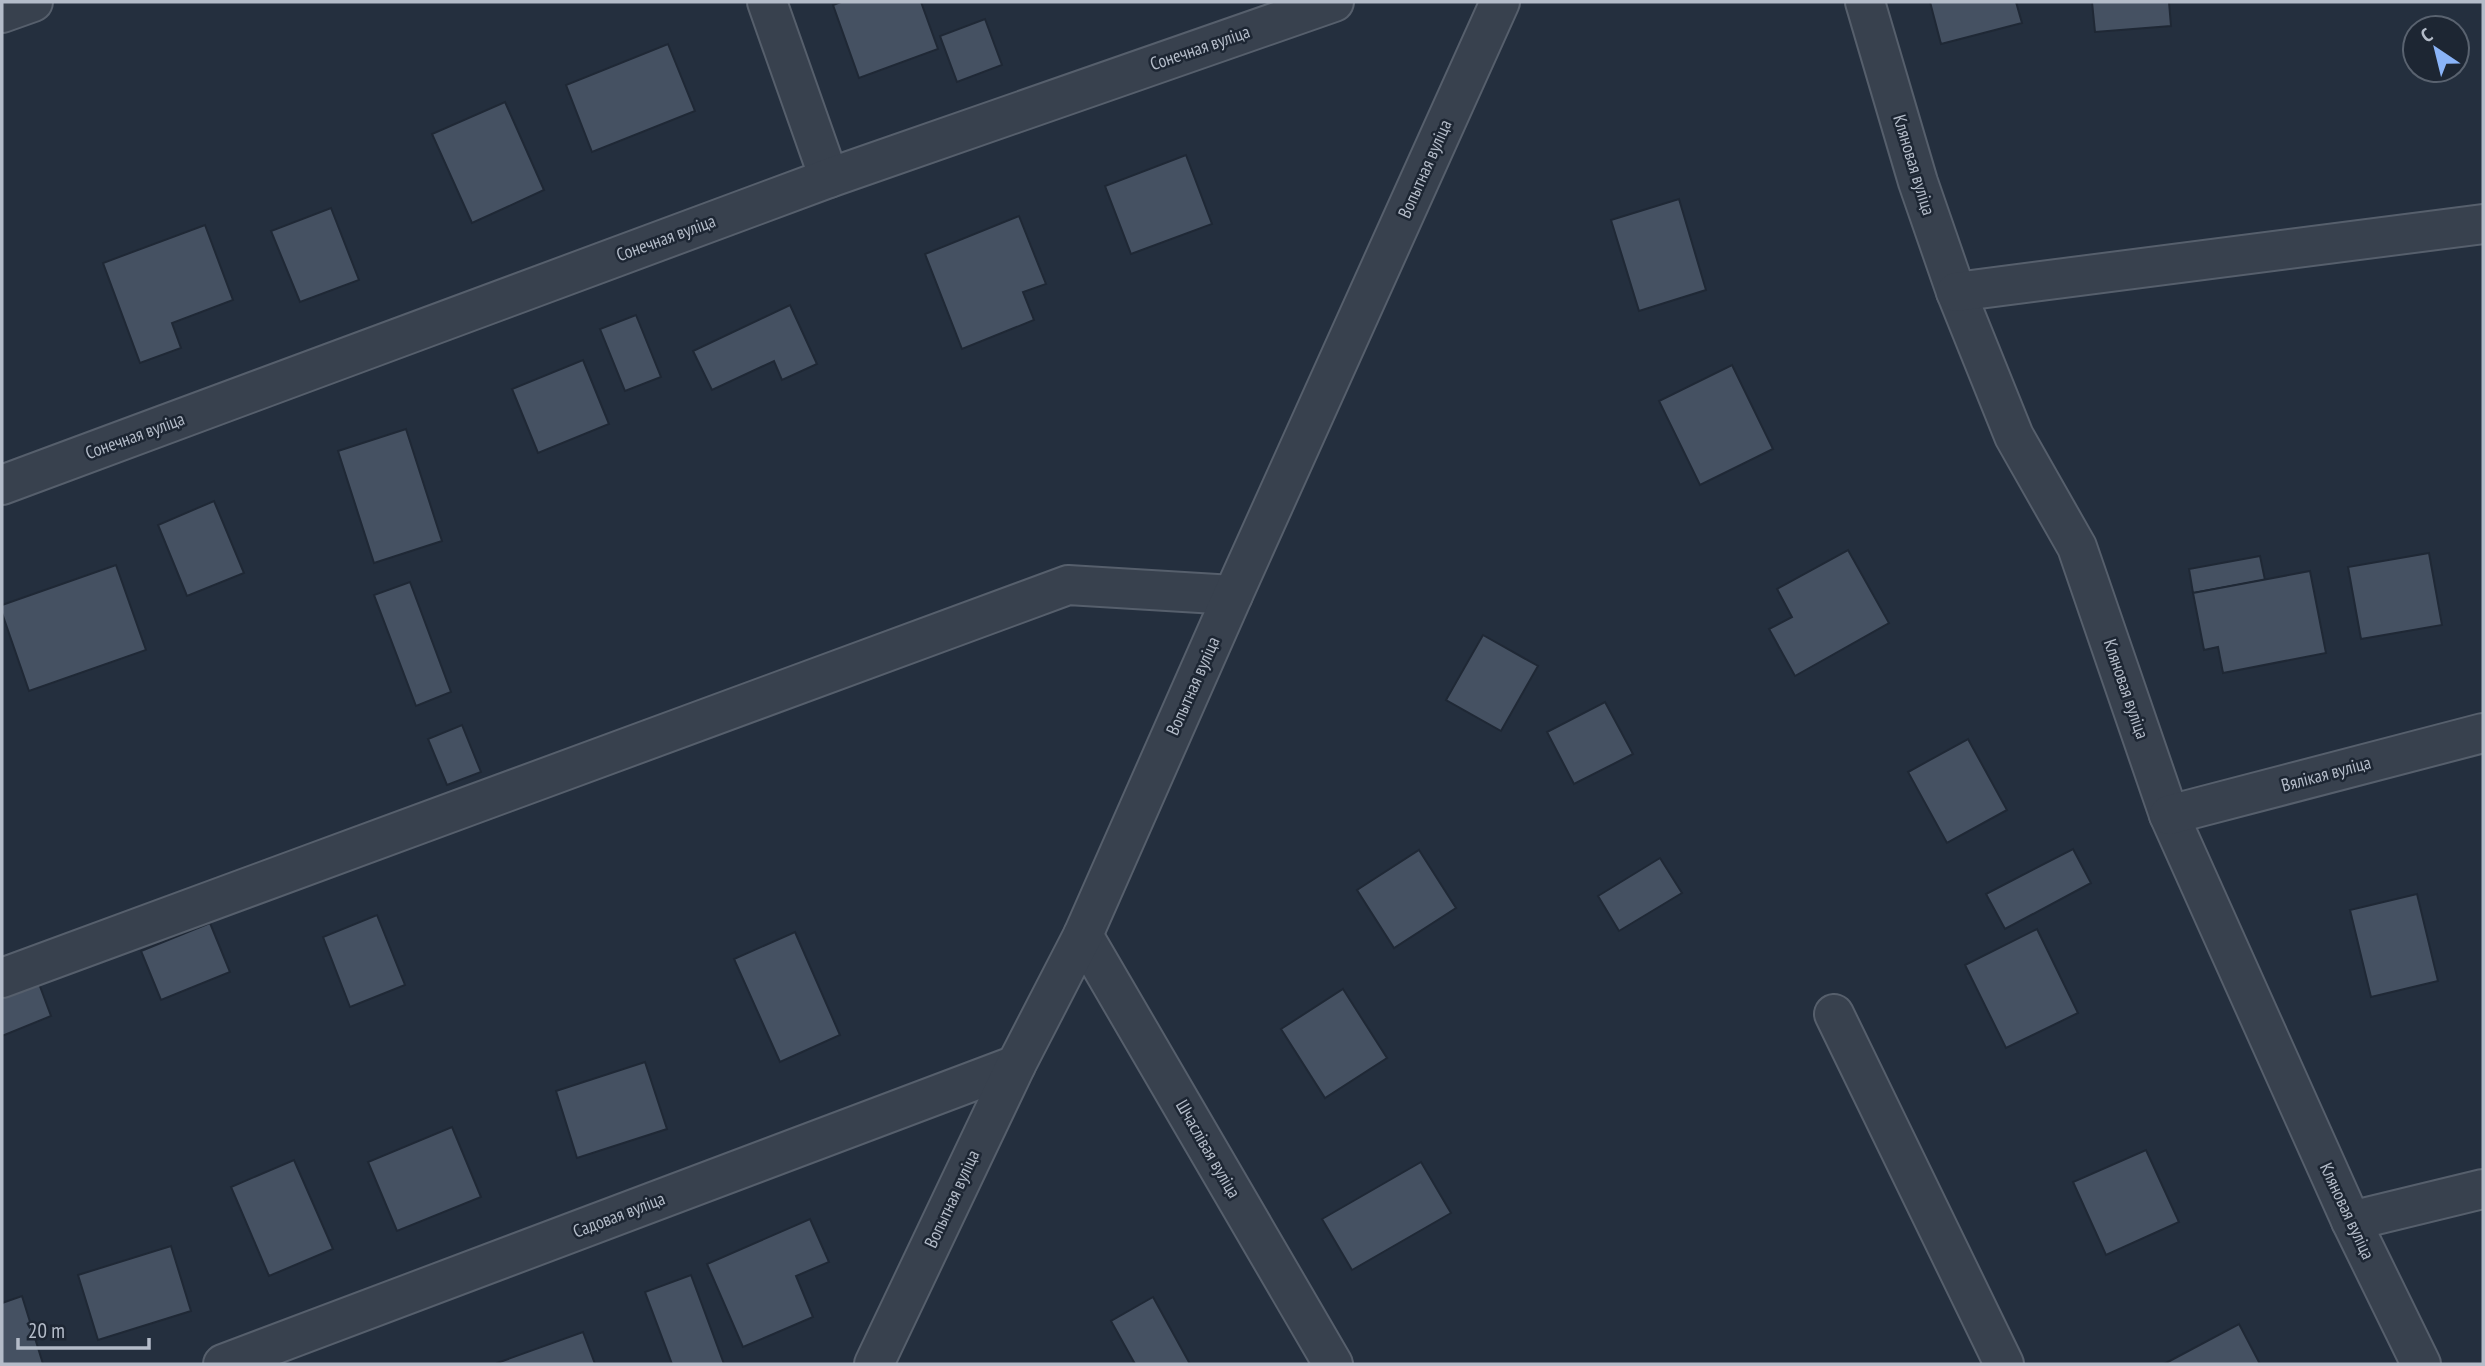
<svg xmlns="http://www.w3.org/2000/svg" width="2485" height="1366" font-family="'PT Sans Narrow',sans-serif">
	<rect width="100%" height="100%" fill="#242f3e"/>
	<g fill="#455162" stroke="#1f2835" stroke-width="2">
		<polygon points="841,2 921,2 938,49 859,78 833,5"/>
		<polygon points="1930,2 2016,2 2022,23 1941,44"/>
		<polygon points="2092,2 2169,2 2171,26 2095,32"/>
		<polygon points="985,19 1002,65 957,82 940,36"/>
		<polygon points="668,44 695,111 592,152 566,85"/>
		<polygon points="505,102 544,190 472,223 432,134"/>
		<polygon points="1186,155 1212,224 1131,254 1105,186"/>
		<polygon points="1679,199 1706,290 1639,311 1611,220"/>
		<polygon points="331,208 359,280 300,302 271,231"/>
		<polygon points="1019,216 1046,284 1023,292 1034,320 962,349 925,254"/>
		<polygon points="205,225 233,300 172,323 181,348 140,363 103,263"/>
		<polygon points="790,305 817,364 782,380 774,361 712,390 693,351"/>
		<polygon points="636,315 661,377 625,391 600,329"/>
		<polygon points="583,360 609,424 538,453 512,389"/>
		<polygon points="1732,365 1773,449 1700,485 1659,401"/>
		<polygon points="406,429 442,541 374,563 338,451"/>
		<polygon points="214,501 244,573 187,596 158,525"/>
		<polygon points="1848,550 1889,623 1795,676 1769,629 1792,617 1777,589"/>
		<polygon points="2429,553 2442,625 2361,639 2348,567"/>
		<polygon points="2260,556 2265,580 2193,593 2189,569"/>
		<polygon points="116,565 146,650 29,691 2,613 2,605"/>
		<polygon points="2310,571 2326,653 2223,673 2218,647 2204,650 2193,593"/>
		<polygon points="410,582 451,692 416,706 374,595"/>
		<polygon points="1483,635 1538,666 1501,731 1446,700"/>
		<polygon points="1605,702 1633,754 1574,784 1547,732"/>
		<polygon points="462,725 481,772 447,785 428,739"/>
		<polygon points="1968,739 2007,810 1947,843 1908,772"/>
		<polygon points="2073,849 2091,883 2005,929 1986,894"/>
		<polygon points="1419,850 1456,908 1394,948 1357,890"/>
		<polygon points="1660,858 1682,893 1619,931 1598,896"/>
		<polygon points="2417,894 2438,981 2371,997 2350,910"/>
		<polygon points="377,915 405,985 350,1007 323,937"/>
		<polygon points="210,923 230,972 161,1000 141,951"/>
		<polygon points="2037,929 2078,1013 2006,1048 1965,965"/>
		<polygon points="795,932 840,1035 780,1062 734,959"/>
		<polygon points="38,981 51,1016 2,1036 2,996"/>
		<polygon points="1343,989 1387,1058 1325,1098 1281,1029"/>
		<polygon points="645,1062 667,1129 577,1158 556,1091"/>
		<polygon points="452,1127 481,1197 397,1231 368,1162"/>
		<polygon points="2146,1150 2179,1222 2106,1255 2073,1182"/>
		<polygon points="294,1160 333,1249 269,1276 231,1187"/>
		<polygon points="1421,1162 1451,1213 1352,1270 1322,1219"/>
		<polygon points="810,1219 829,1262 796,1276 813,1317 743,1347 707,1264"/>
		<polygon points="171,1246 191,1311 98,1340 78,1275"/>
		<polygon points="691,1275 724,1364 672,1364 645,1292"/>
		<polygon points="22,1296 43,1364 2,1364 2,1303"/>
		<polygon points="1153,1297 1190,1364 1135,1364 1111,1321"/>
		<polygon points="2239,1324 2260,1364 2164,1364"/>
		<polygon points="583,1332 595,1364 497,1364 497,1363"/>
	</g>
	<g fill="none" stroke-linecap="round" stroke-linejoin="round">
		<defs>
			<g id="minor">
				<polyline points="767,2 829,178"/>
				<polyline points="1865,2 1918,182 1956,292 2014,436 2077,547 2169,815 2351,1221 2421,1364"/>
				<polyline points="2,13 33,2"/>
				<polyline points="1956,292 2483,224"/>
				<polyline points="2,485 829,178 1334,2"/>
				<polyline points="2169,815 2483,733"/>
				<polyline points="1083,935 1333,1364"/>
				<polyline points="2,978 1068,585 1233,595"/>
				<polyline points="1834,1014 2004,1364"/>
				<polyline points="2351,1221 2483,1189"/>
				<polyline points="223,1364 1016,1065"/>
				<polyline points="874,1364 1016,1065 1083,935 1233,595 1500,2"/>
			</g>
		</defs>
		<use href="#minor" stroke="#565f6c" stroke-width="42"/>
		<use href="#minor" stroke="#38414e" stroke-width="38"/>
	</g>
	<g text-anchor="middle" stroke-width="5" stroke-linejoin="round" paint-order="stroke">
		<g font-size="18" fill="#b4bcc9" stroke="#1d2633">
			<text transform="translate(1200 48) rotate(-19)" y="6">Сонечная вуліца</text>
			<text transform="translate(1914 165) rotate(73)" y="6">Кляновая вуліца</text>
			<text transform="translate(1425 169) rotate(-66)" y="6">Вопытная вуліца</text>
			<text transform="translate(666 238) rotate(-20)" y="6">Сонечная вуліца</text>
			<text transform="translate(135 436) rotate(-20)" y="6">Сонечная вуліца</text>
			<text transform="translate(1193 686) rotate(-66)" y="6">Вопытная вуліца</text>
			<text transform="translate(2126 689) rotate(71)" y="6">Кляновая вуліца</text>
			<text transform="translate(2326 774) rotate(-15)" y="6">Вялікая вуліца</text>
			<text transform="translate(1208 1149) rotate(60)" y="6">Шчаслівая вуліца</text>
			<text transform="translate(952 1199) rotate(-65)" y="6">Вопытная вуліца</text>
			<text transform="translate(2347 1211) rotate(65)" y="6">Кляновая вуліца</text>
			<text transform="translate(619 1215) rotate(-21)" y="6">Садовая вуліца</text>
		</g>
	</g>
	<rect width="2485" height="1366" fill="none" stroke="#b4bcc9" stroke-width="7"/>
	<g transform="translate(2436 49) rotate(325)"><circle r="33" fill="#1d2633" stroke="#59626f" stroke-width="2"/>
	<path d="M0-5L12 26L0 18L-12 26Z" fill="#8ab4f8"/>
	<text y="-10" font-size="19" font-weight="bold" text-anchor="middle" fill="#b4bcc9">С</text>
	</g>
	<path d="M18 1338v10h131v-10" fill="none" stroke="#b4bcc9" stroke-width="3.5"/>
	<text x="28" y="1338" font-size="21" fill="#b4bcc9" stroke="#1d2633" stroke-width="5" paint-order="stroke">20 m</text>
</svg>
